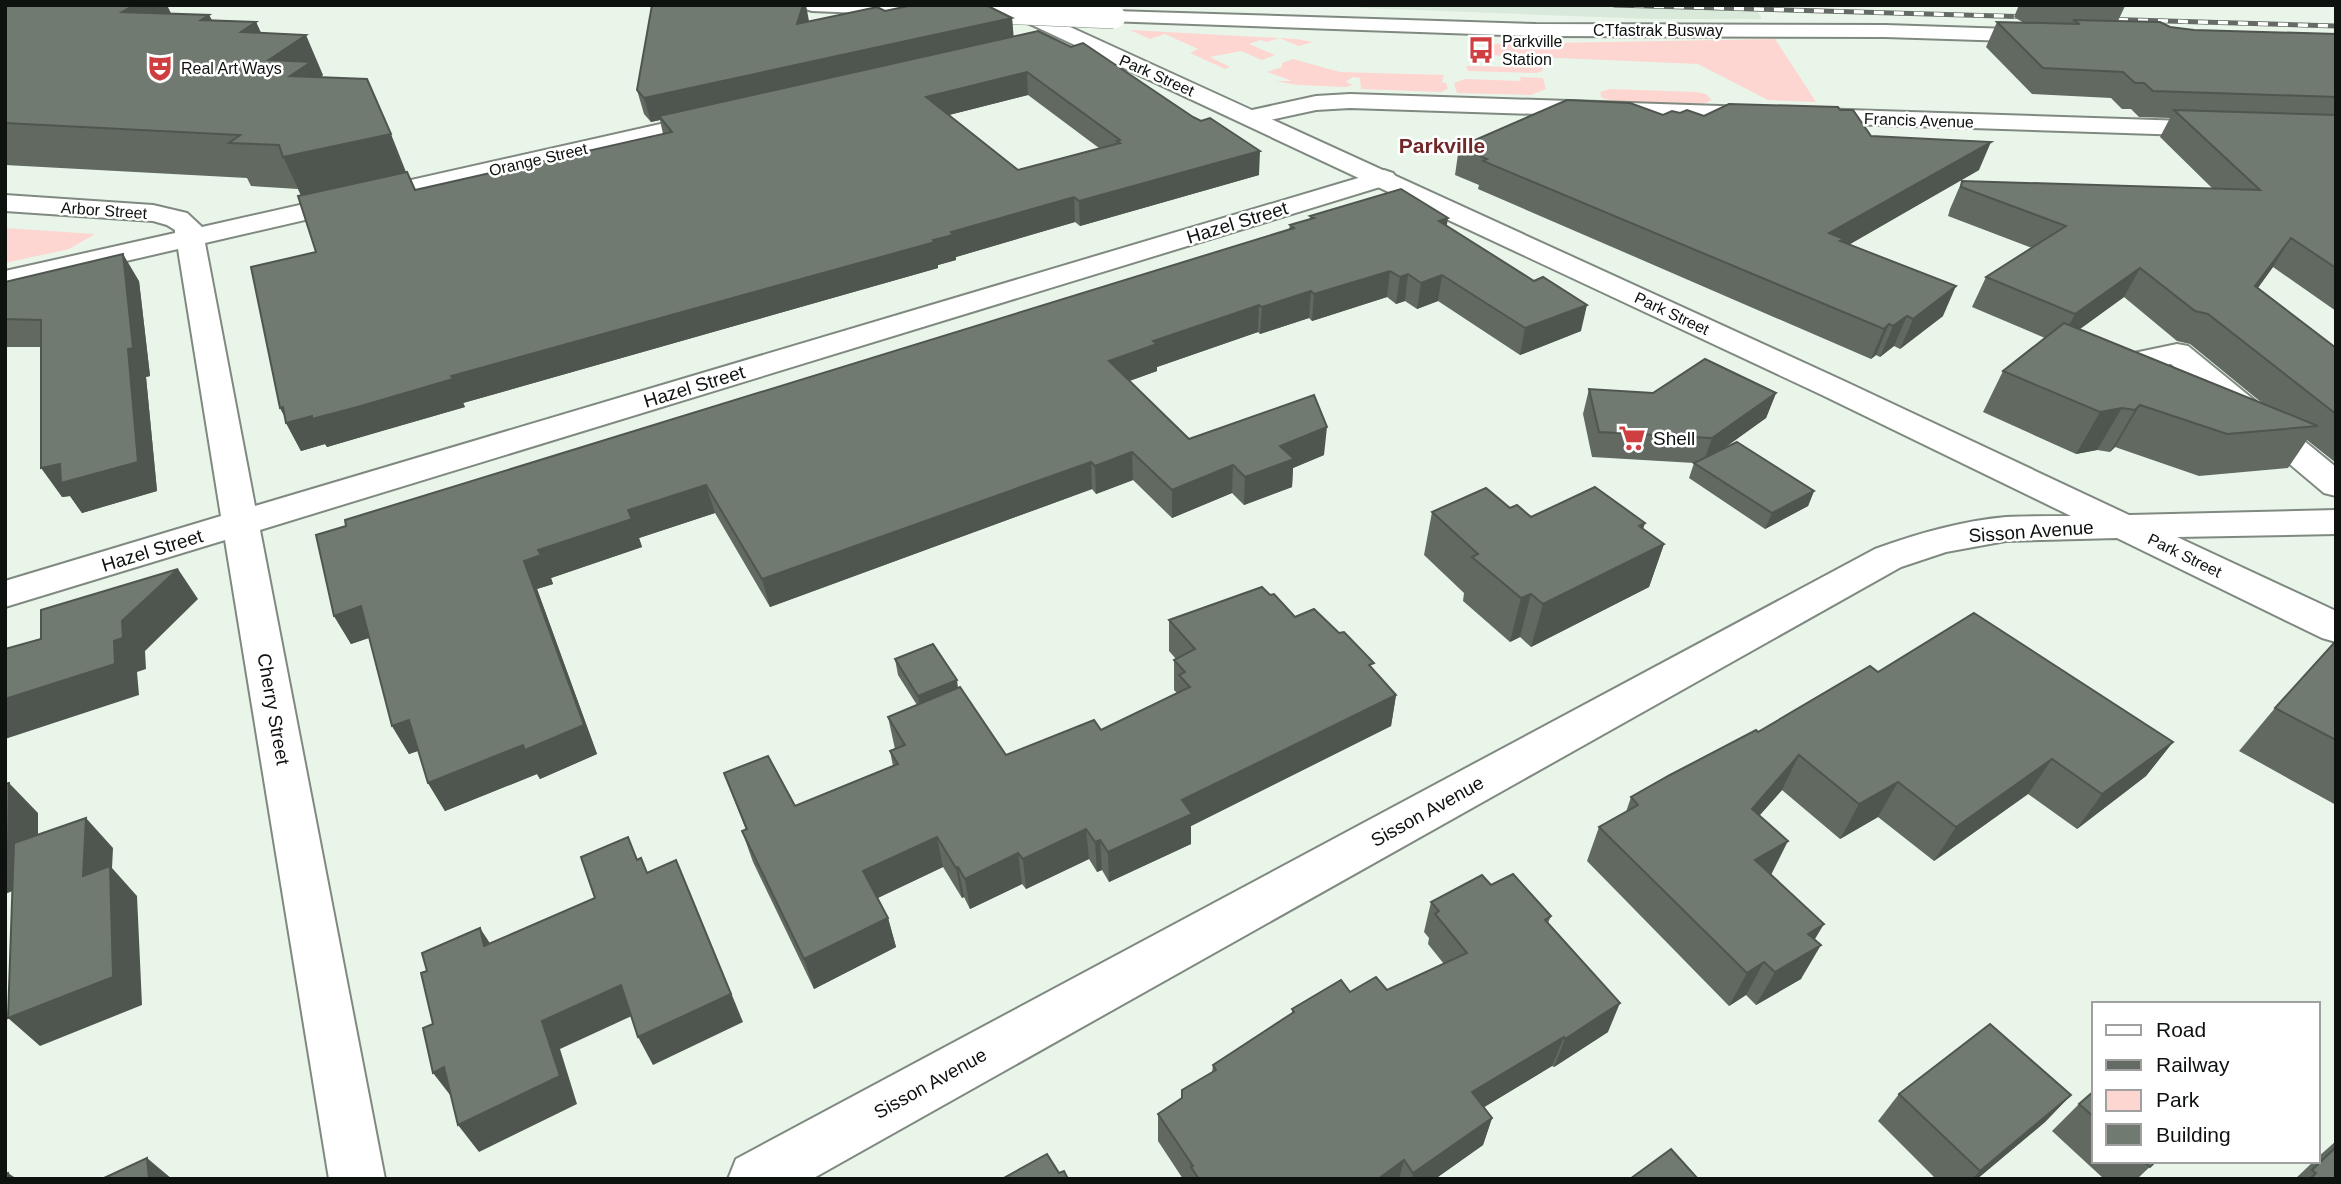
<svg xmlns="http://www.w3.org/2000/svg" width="2341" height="1184" font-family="Helvetica,sans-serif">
	<rect width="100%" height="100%" fill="#eaf5ea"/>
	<polygon fill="#d9eada" points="1345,5 1754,5 1762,19 1651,19 1363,8"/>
	<g fill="#fdd5d1">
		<polygon points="1130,30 1296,39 1313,42 1299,46 1279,38 1267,42 1260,40 1249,44 1275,55 1262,60 1241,51 1210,57 1230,67 1225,69 1190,53 1198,49 1165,34 1150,39"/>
		<polygon points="1775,39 1816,102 1768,100 1698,64 1464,54 1490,55 1490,44"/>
		<polygon points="1293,59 1340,72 1444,75 1442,82 1446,83 1448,89 1441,92 1361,89 1360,78 1353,77 1346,82 1353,85 1346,87 1298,85 1275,81 1292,81 1267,72 1282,67 1282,63"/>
		<polygon points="1508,63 1541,64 1543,71 1536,73 1468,71 1466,66 1508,67"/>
		<polygon points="1520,77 1543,78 1546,89 1531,95 1457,93 1454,83 1465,79 1521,81"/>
		<polygon points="1609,89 1697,92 1706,94 1712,100 1703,104 1614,101 1602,98 1600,92"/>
		<polygon points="5,228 95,234 69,249 5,263"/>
	</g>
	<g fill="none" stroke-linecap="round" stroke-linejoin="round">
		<defs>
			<g id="minor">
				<polygon points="802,5 917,5 919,9 916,13 909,15 812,11 805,9"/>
				<polygon points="1114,11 1536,24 1885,25 2043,30 2051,31 2054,36 2051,41 2043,42 1885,37 1536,36 1107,21 1104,17 1107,13"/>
				<polygon points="1350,94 2217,122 2226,124 2229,129 2226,134 2217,136 1350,108 1316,110 1251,124 1243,122 1239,117 1243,112 1316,96"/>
				<polygon points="714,112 722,114 726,119 722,124 205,243 255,506 1375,173 1384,170 1393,173 1397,178 1393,183 260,530 385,1179 329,1179 225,540 5,607 5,581 221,516 178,249 5,289 5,271 175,233 175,230 167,225 153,221 5,211 5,195 153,205 187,213 202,227"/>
				<polygon points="2177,344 2188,346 2336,467 2336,496 2324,493 2171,364 2121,374 2110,372 2105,365 2110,358"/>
			</g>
			<path id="major" d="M995 5H1022L1844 381 2129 515 2336 510V534L2177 537 2336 611V642L2322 638 2117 538 2006 541 1946 552 1901 567 812 1179H728L736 1159 1875 549C1916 534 1961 521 2006 517 2027 516 2049 516 2071 516L1822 395 998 9Z"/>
		</defs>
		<use href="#minor" stroke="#7f897f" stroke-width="4"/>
		<use href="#major" stroke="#7f897f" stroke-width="4"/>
		<use href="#minor" fill="#fff" fill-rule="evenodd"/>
		<use href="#major" fill="#fff" fill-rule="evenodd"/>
		<defs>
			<g id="rail">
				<polyline points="1614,5 2035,17"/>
				<polyline points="2098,19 2336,26"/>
			</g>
		</defs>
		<use href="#rail" stroke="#646b64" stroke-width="5"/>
		<use href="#rail" stroke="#fff" stroke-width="3.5" stroke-dasharray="10" stroke-linecap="butt"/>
		<defs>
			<polyline id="minor-bridge" points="949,10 1114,17"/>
		</defs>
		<use href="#minor-bridge" stroke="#7f897f" stroke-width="24" stroke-linecap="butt"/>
		<use href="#minor-bridge" stroke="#fff" stroke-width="23"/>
	</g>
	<g fill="#616961" fill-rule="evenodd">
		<path d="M5 5 209 15 212 20 256 22 261 33 323 75 321 77 406 172 415 190 663 134 660 120 651 122 644 114 637 90 809 21V22L885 11 1012 18 1013 36 1259 175 1080 226 1075 222 956 257V260L938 265V268L463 403 465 407 374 433 327 447 325 444 301 451 286 423 285 417 280 408 316 252 301 196 298 189 251 186 247 178 5 165ZM1028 95 1099 148 1018 170 949 115Z"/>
		<path d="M2019 5H2124L2125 6 2118 21 2194 30 2336 34V311L2273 267 2258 288 2336 348V463L2307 440 2288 468 2199 476 2115 447 2110 452 2097 450 2076 454 1983 412 2003 371 2045 338 1972 307 1986 277 2032 248 1948 216 1950 209 1962 181 2213 189 2160 137 2170 118 2139 117 2131 109H2122L2111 98 2032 94 1986 47 1997 22 2024 23 2014 17ZM2124 297 2177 341 2190 344 2262 403 2080 329Z"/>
		<polygon points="1680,113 1871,136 1979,170 1849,244 1943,316 1900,349 1894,346 1880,357 1876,355 1871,359 1478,189 1479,185 1455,175 1459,147 1663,115"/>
		<polygon points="1310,216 1446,225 1581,331 1520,355 1438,301 1417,309 1405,301 1396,304 1387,297 1312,321 1309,318 1260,334 1258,332 1157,367 1157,371 1129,381 1189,439 1324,455 1293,468 1292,487 1244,505 1232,493 1172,518 1133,480 1096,494 1092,489 770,607 715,513 639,538 642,547 551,578 553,584 537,589 597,754 540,779 537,774 445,811 428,783 418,751 409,754 392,726 369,638 351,644 334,616 1289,230 1290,225 1310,219"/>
		<polygon points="139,281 150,376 146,377 157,491 82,513 70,496 62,497 41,347 5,347 5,282"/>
		<polygon points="1589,389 1653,393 1776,393 1766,418 1723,449 1814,491 1808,506 1765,529 1689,478 1694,463 1592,457 1583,414"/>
		<polygon points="1432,512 1531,517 1643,529 1664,544 1649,587 1531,647 1520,637 1510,642 1463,601 1464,593 1424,555"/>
		<polygon points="1270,595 1295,617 1373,670 1396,695 1391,726 1191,826 1191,844 1109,882 1102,870 1097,872 1089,859 1026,889 1022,884 970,909 964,897 962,898 943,867 878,898 888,918 896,947 814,989 753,862 742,831 746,830 724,773 795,806 893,766 890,751 895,749 888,717 917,705 898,675 895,659 958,687 1006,755 1101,730 1177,693 1174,690 1174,660 1176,659 1169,651 1169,620"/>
		<polygon points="2336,644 2336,805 2239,751 2275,708"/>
		<polygon points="1878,672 2173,742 2146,776 2077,829 2028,794 1934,861 1878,817 1840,839 1782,790 1759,816 1771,875 1815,940 1801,979 1756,1005 1746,995 1729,1006 1587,861 1599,827 1626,812 1631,797"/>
		<polygon points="1491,885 1551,916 1548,923 1608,1032 1554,1067 1552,1066 1484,1107 1492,1118 1483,1145 1435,1179 1183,1179 1158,1141 1158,1114 1182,1098 1212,1072 1213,1065 1292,1013 1292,1009 1350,992 1387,990 1444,964 1428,944 1429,938 1424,932 1431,902"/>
		<polygon points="2094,1091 2094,1161 2156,1161 2137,1179 2104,1179 2052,1131 2079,1104"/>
		<polygon points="1899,1094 2071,1095 2045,1122 1977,1179 1936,1179 1878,1121"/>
		<polygon points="2336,1141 2336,1179 2295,1179 2314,1161 2318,1161 2318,1157"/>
	</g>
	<g fill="#4f554f">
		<polygon points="134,5 167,5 179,30 122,12"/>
		<polygon points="803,5 806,5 809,21 801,47 797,24"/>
		<polygon points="209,15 228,54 201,20"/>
		<polygon points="1012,18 1014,40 659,116 660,120 651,122 644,98"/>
		<polygon points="256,22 272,57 306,35 323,75 318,79 309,117 241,32"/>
		<polygon points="1027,72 1028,95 929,120 926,97"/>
		<polygon points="391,134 408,177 304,201 283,157"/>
		<polygon points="1991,142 1979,170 1840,250 1829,233"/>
		<polygon points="1260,151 1259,175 1080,226 1079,201"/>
		<polygon points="1074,197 1075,222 956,257 956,260 938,265 938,268 463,403 451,376 933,240 951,232"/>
		<polygon points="1448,218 1444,243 1439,221"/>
		<polygon points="2291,238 2273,267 2237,316 2255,286"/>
		<polygon points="123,254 139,281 150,376 146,377 157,491 82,513 70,496 62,497 41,468 60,464 128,349"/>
		<polygon points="2140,268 2124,297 2059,344 2075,314"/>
		<polygon points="1390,271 1387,297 1312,321 1314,294"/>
		<polygon points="1408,274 1405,301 1396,304 1400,277"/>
		<polygon points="1442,275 1438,301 1417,309 1421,283"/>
		<polygon points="1956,286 1943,316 1900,349 1913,319"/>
		<polygon points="1311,291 1309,318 1260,334 1262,307"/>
		<polygon points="1259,305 1258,332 1157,367 1157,371 1110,388 1109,361 1153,341"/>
		<polygon points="1587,305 1581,331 1520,355 1525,328"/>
		<polygon points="1907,316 1894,346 1880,357 1893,326"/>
		<polygon points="1889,324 1876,355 1871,359 1884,329"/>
		<polygon points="453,379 465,407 327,447 325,444 301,451 286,423 288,423 280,408"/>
		<polygon points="1776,393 1766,418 1703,463 1712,438"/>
		<polygon points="2140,405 2115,447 2110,452 2135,410"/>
		<polygon points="2122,408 2097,450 2076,454 2100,412"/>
		<polygon points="1327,427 1324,455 1293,468 1292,487 1244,505 1245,477 1280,446"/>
		<polygon points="1132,452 1133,480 1096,494 1095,466"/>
		<polygon points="1091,462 1092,489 770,607 762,579"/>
		<polygon points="1233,465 1232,493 1172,518 1172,490"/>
		<polygon points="706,485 715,513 639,538 642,547 551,578 553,584 537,589 597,754 540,779 537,774 445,811 428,783 523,745 524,561 538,550 628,510"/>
		<polygon points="1814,491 1808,506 1765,529 1772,513"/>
		<polygon points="1645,523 1634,559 1664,544 1649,587 1531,647 1543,604 1639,526"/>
		<polygon points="178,569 198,599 145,651 146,669 137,672 139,695 5,739 5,699 122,621"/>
		<polygon points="1531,594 1520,637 1510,642 1521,598"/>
		<polygon points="361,606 377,635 351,644 334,616"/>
		<polygon points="957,680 959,696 921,712 918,696"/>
		<polygon points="1396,695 1391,726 1191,826 1191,844 1109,882 1108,852 1182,800"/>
		<polygon points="409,720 426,748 409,754 392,726"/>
		<polygon points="2173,742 2146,776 2077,829 2102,794"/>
		<polygon points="1799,755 1782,790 1735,843 1752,809"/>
		<polygon points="2052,759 2028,794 1934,861 1956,827"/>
		<polygon points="1898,782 1878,817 1840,839 1859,804"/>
		<polygon points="9,783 38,813 38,881 5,894 5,852"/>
		<polygon points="86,818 113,848 112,868 137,896 142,1005 40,1046 8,1018 83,876"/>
		<polygon points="1086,829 1089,859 1026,889 1023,859"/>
		<polygon points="937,837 943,867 871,901 863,871"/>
		<polygon points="1100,840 1102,870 1097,872 1095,842"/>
		<polygon points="1788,841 1771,875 1755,860"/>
		<polygon points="1018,853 1022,884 970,909 965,879"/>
		<polygon points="958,867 964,897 962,898 956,868"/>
		<polygon points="689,890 743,1022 653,1065 638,1037"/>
		<polygon points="888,918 896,947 814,989 804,959"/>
		<polygon points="1824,924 1806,954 1821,945 1801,979 1756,1005 1775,972 1808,934"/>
		<polygon points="480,928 499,957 484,946"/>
		<polygon points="1764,962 1746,995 1729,1006 1747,973"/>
		<polygon points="621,985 636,1014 560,1049 577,1104 479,1152 458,1125 542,1021"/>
		<polygon points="1620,1003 1608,1032 1554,1067 1565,1039"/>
		<polygon points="1564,1037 1552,1066 1463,1120 1472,1092"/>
		<polygon points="444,1067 454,1100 433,1073"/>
		<polygon points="2071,1095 2045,1122 1977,1179 1972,1179 1980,1171"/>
		<polygon points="1492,1118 1483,1145 1435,1179 1412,1179 1413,1173"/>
		<polygon points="147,1158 172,1179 149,1179"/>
		<polygon points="1404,1160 1399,1179 1378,1179"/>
		<polygon points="8,1173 17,1179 9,1179"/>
	</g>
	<g fill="#717a71" stroke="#4f554f" stroke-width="2" fill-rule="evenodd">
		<polygon points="5,5 134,5 122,12 209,15 201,20 256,22 241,32 306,35 269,60 311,62 290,76 367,79 391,134 283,157 279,145 229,143 240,135 5,123"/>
		<polygon points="652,5 803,5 797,24 877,7 885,11 913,5 986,5 1012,18 644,98 637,90"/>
		<polygon points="2073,20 2160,22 2170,27 2194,30 2336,34 2336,97 2153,91 2144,83 2135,83 2123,72 2043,68 1997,22 2080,24"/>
		<path d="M1038 31 1071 47 1083 43 1193 117 1201 121 1210 118 1260 151 1079 201 1074 197 951 232 953 235 933 240 935 242 451 376 453 379 361 406 312 419V416L286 423 283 407 280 408 251 267 316 252 298 196 407 172 415 190 672 132 659 116ZM1027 72 1120 140 1117 141 1120 143 1018 170 926 97Z"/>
		<polygon points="1567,100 1630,103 1663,115 1672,111 1680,113 1687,110 1704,116 1729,104 1838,107 1840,110 1853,110 1871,136 1991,142 1829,233 1844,239 1840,241 1956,286 1913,319 1907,316 1893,326 1889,324 1884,329 1483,161 1487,159 1459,147"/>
		<polygon points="2174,110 2336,115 2336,268 2291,238 2255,286 2336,348 2336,414 2208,314 2195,311 2140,268 2075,314 1986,277 2066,226 1961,187 1962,181 2260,190"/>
		<polygon points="1401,189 1448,218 1439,221 1534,281 1543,277 1587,305 1525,328 1442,275 1421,283 1408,274 1400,277 1390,271 1314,294 1311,291 1262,307 1259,305 1153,341 1157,344 1109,361 1189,439 1314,395 1327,427 1280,446 1294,459 1245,477 1233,465 1172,490 1132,452 1095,466 1091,462 762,579 706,485 628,510 632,519 538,550 541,555 524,561 584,725 525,750 523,745 428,783 409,720 392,726 361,606 334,616 316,535 346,526 345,520 1294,228 1290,225 1314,218 1310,216"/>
		<polygon points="123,254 133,348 128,349 138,462 61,483 60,464 41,468 41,320 5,319 5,282"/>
		<polygon points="2064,323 2318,426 2227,434 2140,405 2135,410 2122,408 2100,412 2003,371"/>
		<polygon points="1705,359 1776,393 1712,438 1599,432 1589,389 1653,393"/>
		<polygon points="1737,442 1814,491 1772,513 1694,463"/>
		<polygon points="1595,487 1645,523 1639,526 1664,544 1543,604 1531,594 1521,598 1472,557 1478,554 1432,512 1486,488 1510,508 1517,505 1531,517"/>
		<polygon points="178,569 122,621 123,638 114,641 115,664 5,699 5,649 41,639 41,610"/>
		<polygon points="1262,587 1270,595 1274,594 1295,617 1314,609 1339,633 1344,632 1374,663 1369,665 1396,695 1182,800 1192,814 1108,852 1100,840 1095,842 1086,829 1023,859 1018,853 965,879 958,867 956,868 937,837 863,871 888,918 804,959 742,831 747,829 724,773 768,756 795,806 898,764 890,751 905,745 888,717 960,687 1006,755 1094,720 1101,730 1190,687 1179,675 1185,672 1174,660 1195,649 1169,620"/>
		<polygon points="1974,613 2173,742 2102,794 2052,759 1956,827 1898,782 1859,804 1799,755 1752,809 1788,841 1755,860 1824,924 1808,934 1821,945 1775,972 1764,962 1747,973 1599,827 1638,805 1631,797 1670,775 1756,730 1758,732 1870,666 1878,672"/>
		<polygon points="2334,643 2336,644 2336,740 2275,708"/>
		<polygon points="933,644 957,680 918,696 895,659"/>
		<polygon points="9,783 8,851 5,852 5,784"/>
		<polygon points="86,818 83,876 110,866 113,977 8,1018 14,843"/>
		<polygon points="628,837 637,860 641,858 647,873 676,860 731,994 638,1037 621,985 542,1021 560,1076 458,1125 444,1067 433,1073 423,1028 433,1024 421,973 427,971 422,953 480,928 484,946 595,898 581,857"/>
		<polygon points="1513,874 1551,916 1545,920 1620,1003 1565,1039 1564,1037 1472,1092 1492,1118 1413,1173 1404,1160 1378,1179 1199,1179 1191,1167 1193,1166 1158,1114 1182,1098 1182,1090 1216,1070 1213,1065 1294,1012 1292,1009 1341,980 1350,992 1376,977 1387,990 1467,953 1435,914 1439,911 1431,902 1482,875 1491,885"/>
		<polygon points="1990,1024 2071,1095 1980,1171 1899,1094"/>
		<polygon points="2094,1091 2094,1117 2079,1104"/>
		<polygon points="2336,1147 2336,1179 2310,1179 2316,1173 2312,1170"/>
		<polygon points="1671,1149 1698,1179 1630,1179"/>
		<polygon points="1047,1154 1059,1173 1064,1171 1068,1179 1002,1179"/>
		<polygon points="147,1158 149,1179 102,1179"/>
		<polygon points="2143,1161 2156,1161 2150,1167"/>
		<polygon points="8,1173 9,1179 5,1179 5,1174"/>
	</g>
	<defs>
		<symbol id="bus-bare" viewBox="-9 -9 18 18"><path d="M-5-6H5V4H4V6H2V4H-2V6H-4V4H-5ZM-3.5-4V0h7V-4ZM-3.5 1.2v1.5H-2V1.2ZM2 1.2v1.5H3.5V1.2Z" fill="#cf3f41" stroke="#fff" stroke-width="2.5" paint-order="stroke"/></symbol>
		<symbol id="theatre-bare" viewBox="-9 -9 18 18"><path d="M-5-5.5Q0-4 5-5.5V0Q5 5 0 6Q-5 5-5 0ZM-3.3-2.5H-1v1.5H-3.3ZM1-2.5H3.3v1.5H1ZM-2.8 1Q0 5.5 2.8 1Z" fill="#cf3f41" stroke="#fff" stroke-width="2.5" paint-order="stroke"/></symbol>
		<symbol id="supermarket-bare" viewBox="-9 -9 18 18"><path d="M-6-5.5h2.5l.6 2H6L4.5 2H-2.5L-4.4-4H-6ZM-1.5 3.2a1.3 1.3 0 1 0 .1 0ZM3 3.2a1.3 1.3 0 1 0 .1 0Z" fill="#cf3f41" stroke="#fff" stroke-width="2.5" paint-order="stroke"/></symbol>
	</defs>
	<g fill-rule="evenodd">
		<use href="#bus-bare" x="1462" y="31" width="38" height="38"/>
		<use href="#theatre-bare" x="141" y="49" width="38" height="38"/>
		<use href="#supermarket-bare" x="1613" y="419" width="38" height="38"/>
	</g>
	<g text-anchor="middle" stroke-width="5" stroke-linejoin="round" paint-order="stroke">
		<g font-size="16" fill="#0e120e" stroke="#fff">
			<text x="1658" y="36">CTfastrak Busway</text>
			<text transform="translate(1157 75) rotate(24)" y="6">Park Street</text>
			<text transform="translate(1919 120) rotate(2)" y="6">Francis Avenue</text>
			<text transform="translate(538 159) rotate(-13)" y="6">Orange Street</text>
			<text transform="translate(104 210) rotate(4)" y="6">Arbor Street</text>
			<text transform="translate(1672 313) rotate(25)" y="6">Park Street</text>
			<text transform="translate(2185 555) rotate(26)" y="6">Park Street</text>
		</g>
		<g font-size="16" fill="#0e120e" stroke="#fff" text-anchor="start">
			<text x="1502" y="47">Parkville<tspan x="1502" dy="18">Station</tspan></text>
			<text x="181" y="74">Real Art Ways</text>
		</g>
		<g font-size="19" fill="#0e120e" stroke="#fff">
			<text transform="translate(1237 222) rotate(-17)" y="7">Hazel Street</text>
			<text transform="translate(694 386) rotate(-17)" y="7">Hazel Street</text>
			<text transform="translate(2031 531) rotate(-4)" y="7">Sisson Avenue</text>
			<text transform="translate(152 550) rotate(-17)" y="7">Hazel Street</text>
			<text transform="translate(274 709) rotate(80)" y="7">Cherry Street</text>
			<text transform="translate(1427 811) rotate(-29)" y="7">Sisson Avenue</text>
			<text transform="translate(930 1083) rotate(-29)" y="7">Sisson Avenue</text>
		</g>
		<g font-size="19" fill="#0e120e" stroke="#fff" text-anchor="start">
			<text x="1653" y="445">Shell</text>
		</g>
		<g font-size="21" font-weight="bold" fill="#6f2928" stroke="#fff">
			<text x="1442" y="153">Parkville</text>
		</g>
	</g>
	<rect width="2341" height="1184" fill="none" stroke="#0e120e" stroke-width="14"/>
	<rect x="2092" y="1002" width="228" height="161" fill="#ffffff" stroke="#9fa09f" stroke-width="2"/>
	<rect x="2106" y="1025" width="35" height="10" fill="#ffffff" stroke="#9fa09f" stroke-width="2"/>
	<text x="2156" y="1037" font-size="21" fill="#0e120e">Road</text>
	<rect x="2106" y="1060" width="35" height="10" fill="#646b64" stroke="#9fa09f" stroke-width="2"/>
	<text x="2156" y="1072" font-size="21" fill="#0e120e">Railway</text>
	<rect x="2106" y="1090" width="35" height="21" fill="#fdd5d1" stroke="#9fa09f" stroke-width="2"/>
	<text x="2156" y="1107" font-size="21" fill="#0e120e">Park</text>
	<rect x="2106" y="1124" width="35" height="21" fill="#717a71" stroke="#9fa09f" stroke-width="2"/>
	<text x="2156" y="1142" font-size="21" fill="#0e120e">Building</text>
</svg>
